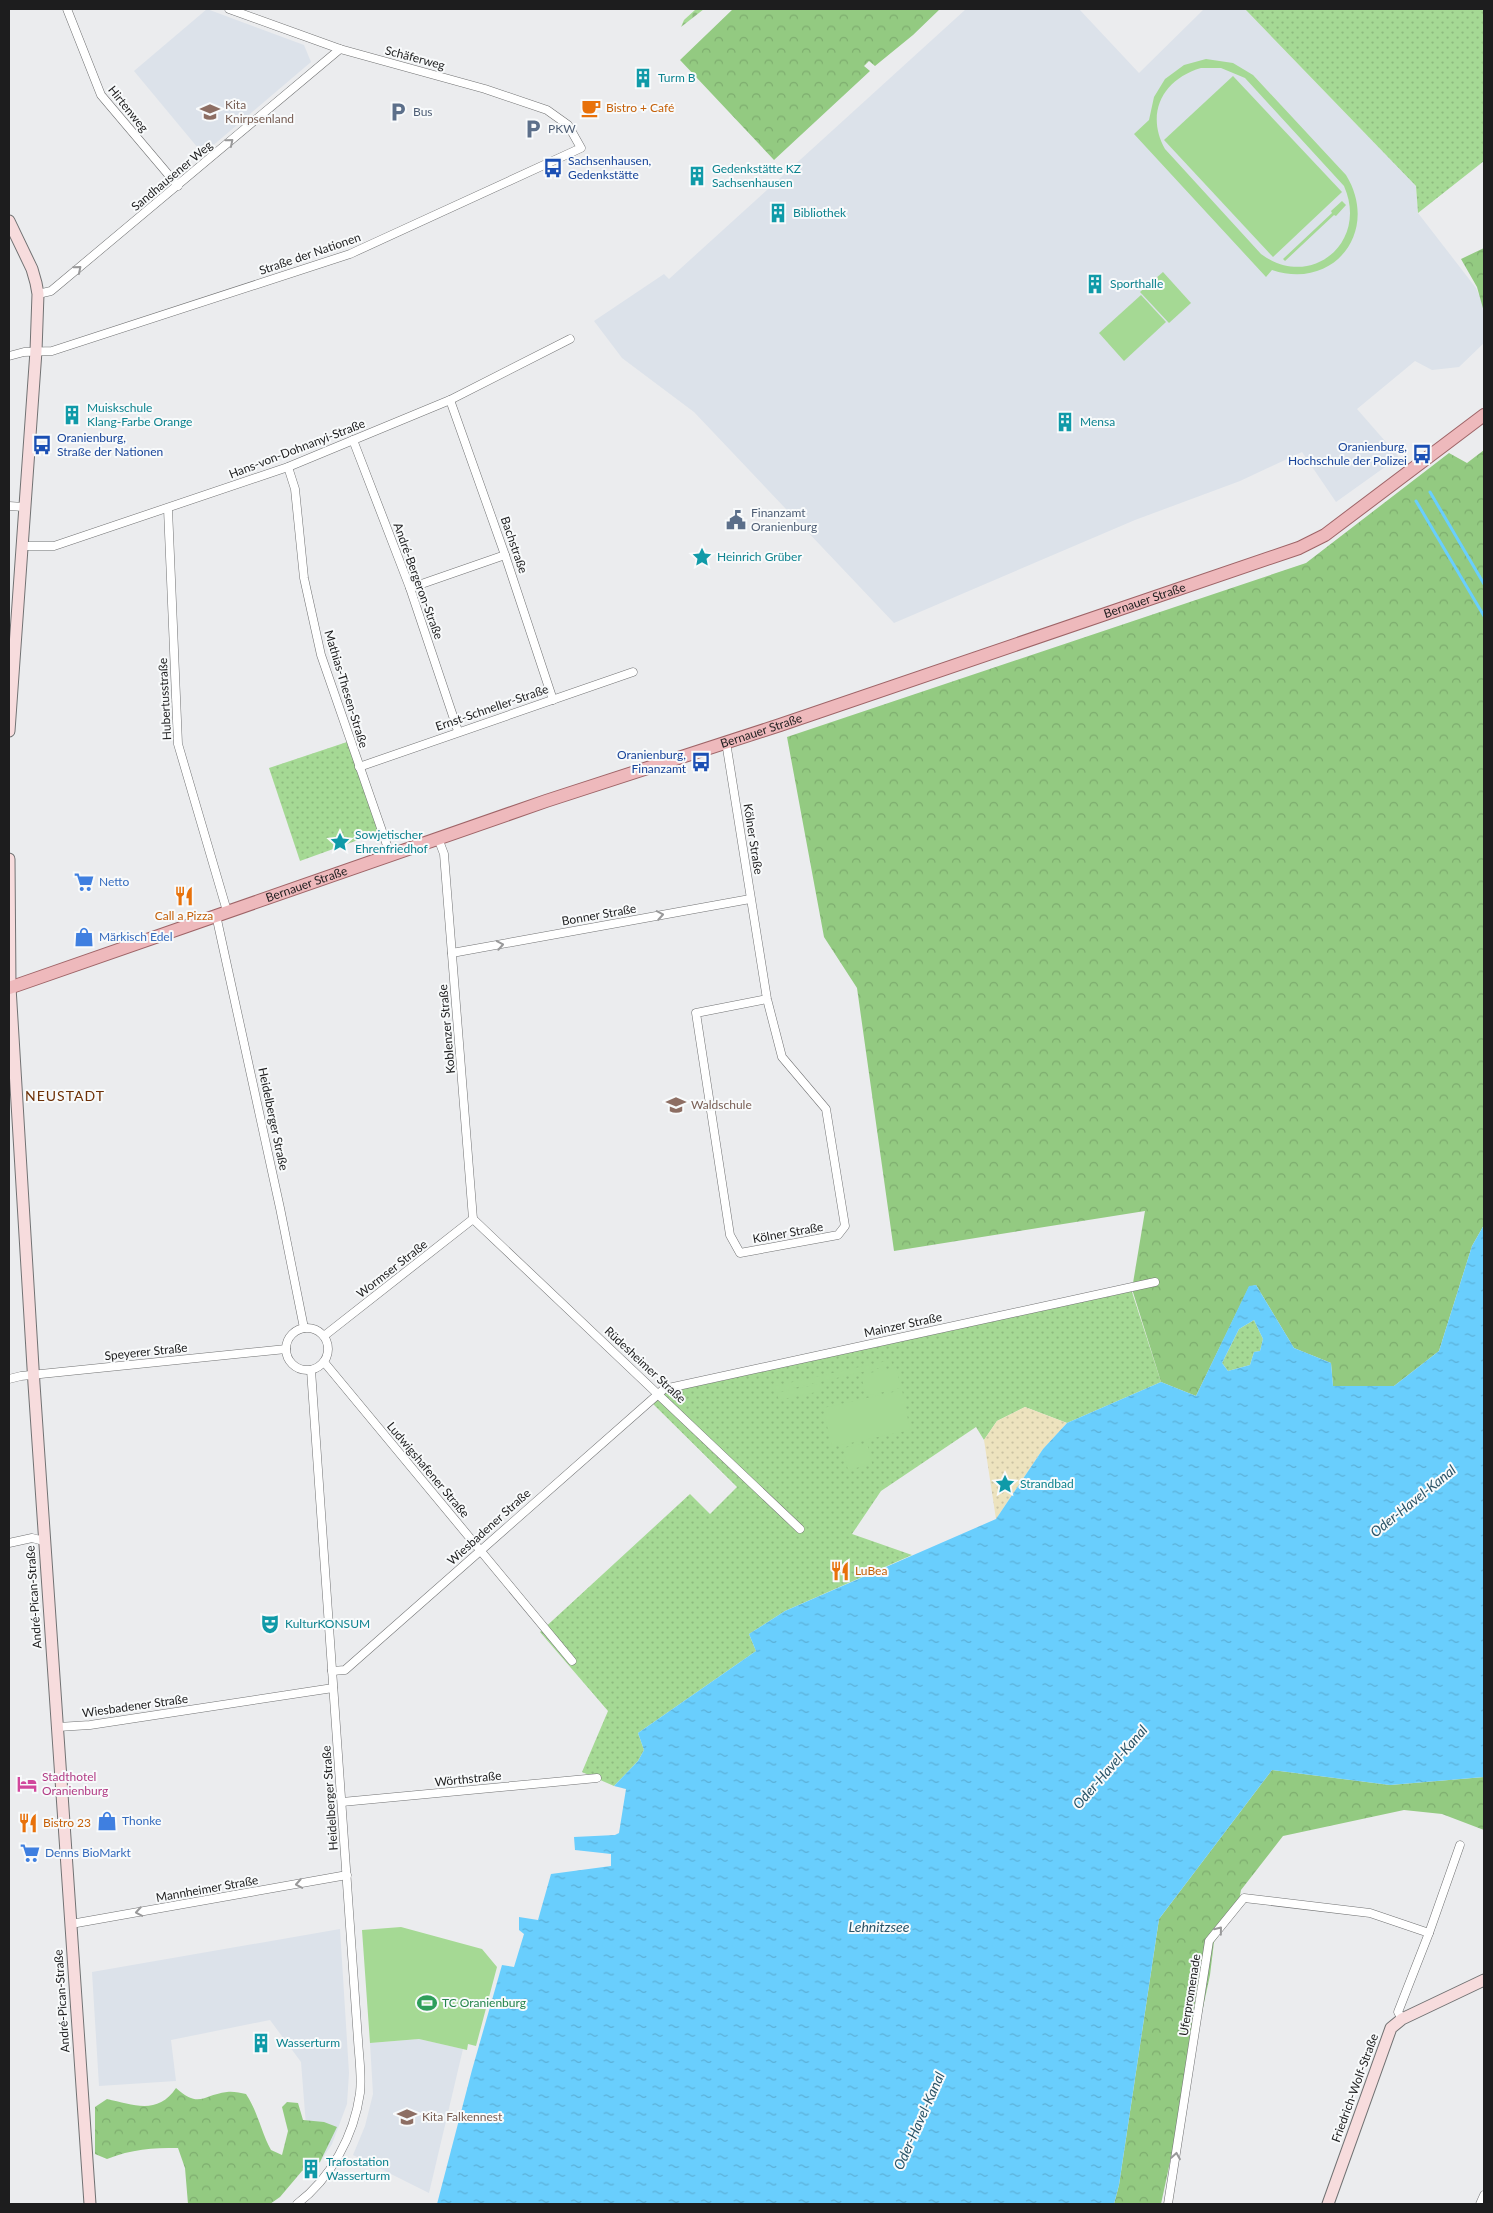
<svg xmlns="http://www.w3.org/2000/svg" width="1493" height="2213" font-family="Lato,sans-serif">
	<defs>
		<pattern id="green-dots" width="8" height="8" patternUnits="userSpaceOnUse" patternTransform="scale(1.25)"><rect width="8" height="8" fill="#a5d994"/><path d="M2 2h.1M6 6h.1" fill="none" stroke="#8eba7f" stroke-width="1.8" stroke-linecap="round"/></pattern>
		<pattern id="forest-crowns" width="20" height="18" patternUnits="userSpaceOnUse" patternTransform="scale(1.25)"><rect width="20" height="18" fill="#93ca81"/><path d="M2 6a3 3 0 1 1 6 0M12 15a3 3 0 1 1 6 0" fill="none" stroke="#7ead6f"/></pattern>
		<pattern id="sand-dots" width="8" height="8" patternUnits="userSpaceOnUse" patternTransform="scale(1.25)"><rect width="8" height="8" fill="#ede3be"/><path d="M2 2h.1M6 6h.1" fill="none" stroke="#cbc2a3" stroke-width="1.8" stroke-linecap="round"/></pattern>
		<pattern id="cemetery-stones" width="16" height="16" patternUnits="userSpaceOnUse" patternTransform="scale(1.25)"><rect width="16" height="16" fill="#a5d994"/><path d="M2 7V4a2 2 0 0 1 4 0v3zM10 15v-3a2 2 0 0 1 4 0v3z" fill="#8eba7f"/></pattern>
		<pattern id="water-ripples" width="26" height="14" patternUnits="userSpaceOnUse" patternTransform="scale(1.25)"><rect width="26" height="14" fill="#69cefd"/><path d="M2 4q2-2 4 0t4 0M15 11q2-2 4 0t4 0" fill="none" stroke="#5bb0d8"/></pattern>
	</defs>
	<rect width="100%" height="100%" fill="#ebecee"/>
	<g fill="#dce2ea">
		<polygon points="207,9 304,45 311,62 203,154 134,71"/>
		<polygon points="966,9 1079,9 1139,73 1204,9 1245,9 1416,186 1418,213 1476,288 1484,307 1484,343 1459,367 1432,370 1415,361 1357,409 1399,457 1336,502 1302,452 1240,481 1135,520 894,623 694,412 622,358 594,321 664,274 669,279"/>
		<polygon points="340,1929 349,2073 347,2104 332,2144 310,2177 301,2062 270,2020 171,2040 176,2081 99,2086 92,1972"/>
		<polygon points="419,2039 463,2049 429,2193 353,2155 365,2126 373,2094 370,2043"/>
	</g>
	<g fill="url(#green-dots)">
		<polygon points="1245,9 1484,9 1484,161 1418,213 1416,186"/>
		<polygon points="350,741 383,831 300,861 269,768"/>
		<polygon points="1131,1289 1161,1382 1067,1423 1025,1407 997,1421 984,1440 976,1427 881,1491 852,1534 912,1555 785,1611 749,1634 756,1651 638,1733 644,1750 638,1761 614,1786 582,1772 608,1711 540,1632 690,1494 710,1514 737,1487 647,1398 664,1389"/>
		<polygon points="1254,1320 1263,1339 1260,1351 1254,1352 1250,1365 1228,1371 1222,1363 1239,1329"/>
	</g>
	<g fill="url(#forest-crowns)">
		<polygon points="733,9 940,9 913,35 875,66 869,61 864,66 870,71 774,160 680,60"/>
		<polygon points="1484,248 1484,312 1477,287 1461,259"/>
		<polygon points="1484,450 1484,1225 1472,1246 1439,1351 1394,1386 1333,1386 1331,1363 1294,1348 1256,1285 1249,1287 1196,1396 1161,1382 1132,1289 1145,1211 894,1251 857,988 824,937 787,737 1306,563 1449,453 1467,463"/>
		<polygon points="1272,1770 1390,1785 1484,1777 1484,1830 1442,1814 1404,1810 1283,1836 1241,1890 1237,1911 1214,1942 1210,1975 1161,2204 1114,2204 1119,2185 1159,1919"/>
		<path d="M176 2088C200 2109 202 2095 227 2092 233 2091 240 2093 246 2094 258 2112 261 2132 271 2150L282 2155 288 2131 282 2107 287 2102 298 2103 303 2120 324 2122 337 2127 320 2162 302 2171 280 2197 270 2204H188L185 2168 178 2148C152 2148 132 2149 107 2159L95 2154V2107L107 2099C134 2105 158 2115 176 2088Z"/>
	</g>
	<polygon fill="url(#sand-dots)" points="1025,1407 1067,1423 1043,1449 996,1519 984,1440 997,1421"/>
	<polygon fill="url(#cemetery-stones)" points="696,9 704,9 681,27 684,20"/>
	<g fill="#a5d994" fill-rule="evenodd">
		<path d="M1206 59 1233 63 1253 75 1346 175C1380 230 1335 291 1272 270L1266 277 1134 134 1149 120 1154 97 1165 79 1184 65ZM1201 68H1221L1245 78 1344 186C1369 242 1311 291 1261 254L1165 149C1145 113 1163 79 1201 68Z"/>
		<polygon points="1233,76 1342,192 1273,257 1164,140"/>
		<polygon points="1342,201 1346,205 1336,216 1334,215 1285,261 1283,259 1332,213 1331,211"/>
		<polygon points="1163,272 1191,303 1169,323 1140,292"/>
		<polygon points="1141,295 1166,322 1124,361 1099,333"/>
		<polygon points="891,1360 892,1365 776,1392 775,1386"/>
		<polygon points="896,1367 901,1388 866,1396 861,1375"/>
		<polygon points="819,1384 821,1391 779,1400 777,1393"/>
		<polygon points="902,1390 910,1430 832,1447 823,1408"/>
		<polygon points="867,1443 872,1464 848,1470 843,1448"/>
		<polygon points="401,1927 482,1949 497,1967 476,2046 468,2044 467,2050 419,2039 370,2043 362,1930"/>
	</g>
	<path fill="url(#water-ripples)" fill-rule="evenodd" d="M1484 1225V1777L1390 1785 1272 1770 1159 1919 1119 2185 1114 2204H437L472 2070 502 1965 514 1967 524 1934 519 1930V1917L538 1920 551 1874 611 1866V1854L575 1850 574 1837 615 1835 619 1833 626 1789 614 1786 638 1761 644 1750 638 1733 756 1651 749 1634 785 1611 996 1519 1043 1449 1067 1423 1161 1382 1196 1396 1249 1286 1256 1285 1294 1348 1331 1363 1333 1386H1394L1439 1351 1472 1246ZM1254 1320 1263 1339 1260 1351 1254 1352 1250 1365 1228 1371 1222 1363 1239 1329Z"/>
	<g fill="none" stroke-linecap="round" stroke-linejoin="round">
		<g stroke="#69cefd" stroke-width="3">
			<polyline points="1430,492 1484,584"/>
			<polyline points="1416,501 1484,616"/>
		</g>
		<defs>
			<g id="street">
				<polyline points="67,9 101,95 178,186"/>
				<polyline points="38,294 51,291 340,49"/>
				<polyline points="9,356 24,352 52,351 350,254 581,148 568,125 547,110 485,89 340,49 229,9"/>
				<polyline points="450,400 505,555 553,700"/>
				<polyline points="353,440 410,588 458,731"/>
				<polyline points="288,467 295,489 304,578 321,655 390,854"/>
				<polyline points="9,506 24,507"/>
				<polyline points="168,509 178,744 227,911"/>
				<polyline points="21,546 54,546 288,467 450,400 570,339"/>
				<polyline points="410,588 505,555"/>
				<polyline points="726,742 767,999 782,1057 826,1109 845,1226 838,1235 740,1253 730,1235 696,1013 767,999"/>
				<polyline points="359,767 633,672"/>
				<polyline points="438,838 444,854 473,1219"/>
				<polyline points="216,915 280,1208 304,1328"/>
				<polyline points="452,953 750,899"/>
				<polyline points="473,1219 800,1529"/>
				<circle cx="307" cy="1349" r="21"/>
				<polyline points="324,1336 473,1219"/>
				<polyline points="324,1362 572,1661"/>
				<polyline points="9,1379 21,1376 286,1349"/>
				<polyline points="9,1543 32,1538 44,1541"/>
				<polyline points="332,1671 345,1670 664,1389 1155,1282"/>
				<polyline points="58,1727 90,1725 333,1688"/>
				<polyline points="342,1802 597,1778"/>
				<polyline points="71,1924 347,1875"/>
				<polyline points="1402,2019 1398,2012 1400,2007 1429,1933 1460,1845"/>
				<path d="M297 2204C331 2178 354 2136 360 2093 362 2076 359 2057 358 2040L311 1370"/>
				<polyline points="1168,2204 1209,1941 1244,1898 1370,1913 1429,1933"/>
				<polyline points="1480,2204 1484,2195"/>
			</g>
			<g id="secondary">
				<polyline points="9,221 32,269 36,283 38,294 36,351 9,731"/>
				<polyline points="9,859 10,987 34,1384 90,2204"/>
				<polyline points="1328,2204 1391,2028 1402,2019 1484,1980"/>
			</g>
			<g id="primary">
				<path id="s1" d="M9 988 546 801 780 725 1299 548 1325 535 1484 415"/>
			</g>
		</defs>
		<use href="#street" stroke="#717273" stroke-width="9"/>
		<use href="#secondary" stroke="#717273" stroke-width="13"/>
		<use href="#primary" stroke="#9e6467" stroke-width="14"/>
		<use href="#street" stroke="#fff" stroke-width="8"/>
		<use href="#secondary" stroke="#f7dcdd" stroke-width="11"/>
		<use href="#primary" stroke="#eeb9bc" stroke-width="12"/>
	</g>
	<defs><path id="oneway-chevron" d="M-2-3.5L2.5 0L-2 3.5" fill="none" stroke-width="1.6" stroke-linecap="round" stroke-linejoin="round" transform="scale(1.25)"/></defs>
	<g stroke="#99999a">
		<use href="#oneway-chevron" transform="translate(230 142) rotate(-40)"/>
		<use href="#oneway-chevron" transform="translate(78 269) rotate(-40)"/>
		<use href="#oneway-chevron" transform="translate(660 915) rotate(-10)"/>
		<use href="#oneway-chevron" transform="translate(500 945) rotate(-10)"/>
		<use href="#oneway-chevron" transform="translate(299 1884) rotate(170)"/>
		<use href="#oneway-chevron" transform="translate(139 1912) rotate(170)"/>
		<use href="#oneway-chevron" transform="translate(1219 1930) rotate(-51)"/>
		<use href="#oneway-chevron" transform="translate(1176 2156) rotate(-81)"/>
	</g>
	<defs>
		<symbol id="building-bare" viewBox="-9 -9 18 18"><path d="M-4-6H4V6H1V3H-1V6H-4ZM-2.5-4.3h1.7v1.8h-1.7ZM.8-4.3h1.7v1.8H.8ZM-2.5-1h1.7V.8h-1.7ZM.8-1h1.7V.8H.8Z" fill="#0f9aa8" stroke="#f8fafb" stroke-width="2.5" paint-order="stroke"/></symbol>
		<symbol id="cafe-bare" viewBox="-9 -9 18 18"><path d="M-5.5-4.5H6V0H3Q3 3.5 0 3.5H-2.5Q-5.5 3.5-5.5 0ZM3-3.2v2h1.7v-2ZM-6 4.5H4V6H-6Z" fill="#e8710a" stroke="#f8fafb" stroke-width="2.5" paint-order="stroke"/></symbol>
		<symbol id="school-bare" viewBox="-9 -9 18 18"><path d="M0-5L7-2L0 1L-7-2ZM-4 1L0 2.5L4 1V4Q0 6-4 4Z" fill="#8d6e63" stroke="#f8fafb" stroke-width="2.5" paint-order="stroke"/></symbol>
		<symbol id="parking-bare" viewBox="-9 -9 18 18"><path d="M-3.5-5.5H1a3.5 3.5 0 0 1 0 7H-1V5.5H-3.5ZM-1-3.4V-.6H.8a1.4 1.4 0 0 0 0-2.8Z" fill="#5c6f8a" stroke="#f8fafb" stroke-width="2.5" paint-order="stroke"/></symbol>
		<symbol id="bus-bare" viewBox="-9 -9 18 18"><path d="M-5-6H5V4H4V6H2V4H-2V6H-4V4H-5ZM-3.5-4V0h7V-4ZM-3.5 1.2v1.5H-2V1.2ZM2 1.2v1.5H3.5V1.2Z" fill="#1a4fb4" stroke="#f8fafb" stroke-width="2.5" paint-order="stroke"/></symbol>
		<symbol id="civic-bare" viewBox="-9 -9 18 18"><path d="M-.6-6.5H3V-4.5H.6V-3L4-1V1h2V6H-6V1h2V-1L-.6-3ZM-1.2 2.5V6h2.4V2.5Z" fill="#5c6f8a" stroke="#f8fafb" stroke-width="2.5" paint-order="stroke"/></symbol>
		<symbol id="sight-bare" viewBox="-9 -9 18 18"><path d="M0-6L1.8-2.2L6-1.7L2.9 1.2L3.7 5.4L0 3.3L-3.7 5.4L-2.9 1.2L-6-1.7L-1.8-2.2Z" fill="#0f9aa8" stroke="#f8fafb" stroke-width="2.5" paint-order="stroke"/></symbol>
		<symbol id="supermarket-bare" viewBox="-9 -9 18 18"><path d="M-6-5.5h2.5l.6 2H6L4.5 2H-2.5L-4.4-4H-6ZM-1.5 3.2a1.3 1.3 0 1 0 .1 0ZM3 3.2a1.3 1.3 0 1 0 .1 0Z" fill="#3f7fe0" stroke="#f8fafb" stroke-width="2.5" paint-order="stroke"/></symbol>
		<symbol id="restaurant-bare" viewBox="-9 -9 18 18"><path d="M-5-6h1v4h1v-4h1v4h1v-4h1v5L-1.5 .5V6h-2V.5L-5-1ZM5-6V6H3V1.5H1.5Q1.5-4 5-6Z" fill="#e8710a" stroke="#f8fafb" stroke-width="2.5" paint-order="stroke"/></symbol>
		<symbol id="shop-bare" viewBox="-9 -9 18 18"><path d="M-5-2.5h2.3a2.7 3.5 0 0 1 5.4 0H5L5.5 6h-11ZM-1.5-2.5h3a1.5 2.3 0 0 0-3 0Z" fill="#3f7fe0" stroke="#f8fafb" stroke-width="2.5" paint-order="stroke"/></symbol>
		<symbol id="theatre-bare" viewBox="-9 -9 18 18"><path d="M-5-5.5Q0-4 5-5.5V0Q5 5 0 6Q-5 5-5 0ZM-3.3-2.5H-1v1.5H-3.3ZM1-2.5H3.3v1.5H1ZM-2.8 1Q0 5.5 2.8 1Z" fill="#0f9aa8" stroke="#f8fafb" stroke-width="2.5" paint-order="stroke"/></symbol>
		<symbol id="hotel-bare" viewBox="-9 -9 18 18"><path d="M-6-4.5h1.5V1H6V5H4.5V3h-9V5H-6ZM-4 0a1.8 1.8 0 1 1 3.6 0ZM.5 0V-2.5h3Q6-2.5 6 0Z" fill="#d1479c" stroke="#f8fafb" stroke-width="2.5" paint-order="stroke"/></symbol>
		<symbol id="stadium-bare" viewBox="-9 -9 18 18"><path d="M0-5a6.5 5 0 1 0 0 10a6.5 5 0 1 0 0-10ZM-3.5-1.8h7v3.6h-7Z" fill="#2e9e5b" stroke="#f8fafb" stroke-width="2.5" paint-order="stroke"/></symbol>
	</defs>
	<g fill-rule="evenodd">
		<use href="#building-bare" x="629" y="64" width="28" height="28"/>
		<use href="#cafe-bare" x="577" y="94" width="28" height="28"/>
		<use href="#school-bare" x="196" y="98" width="28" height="28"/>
		<use href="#parking-bare" x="384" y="98" width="28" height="28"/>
		<use href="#parking-bare" x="519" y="115" width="28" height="28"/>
		<use href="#bus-bare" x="539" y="154" width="28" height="28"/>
		<use href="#building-bare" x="683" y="162" width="28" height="28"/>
		<use href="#building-bare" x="764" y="199" width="28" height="28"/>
		<use href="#building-bare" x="1081" y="270" width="28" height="28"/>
		<use href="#building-bare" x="58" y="401" width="28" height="28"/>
		<use href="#building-bare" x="1051" y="408" width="28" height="28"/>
		<use href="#bus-bare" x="28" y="431" width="28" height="28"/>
		<use href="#bus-bare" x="1408" y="440" width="28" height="28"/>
		<use href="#civic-bare" x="722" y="506" width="28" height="28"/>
		<use href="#sight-bare" x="688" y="543" width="28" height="28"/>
		<use href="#bus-bare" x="687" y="748" width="28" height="28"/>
		<use href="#sight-bare" x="326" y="828" width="28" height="28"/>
		<use href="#supermarket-bare" x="70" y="868" width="28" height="28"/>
		<use href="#restaurant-bare" x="170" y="882" width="28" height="28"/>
		<use href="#shop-bare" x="70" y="923" width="28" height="28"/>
		<use href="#school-bare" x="662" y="1091" width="28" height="28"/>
		<use href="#sight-bare" x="991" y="1470" width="28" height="28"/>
		<use href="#restaurant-bare" x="826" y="1557" width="28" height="28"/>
		<use href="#theatre-bare" x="256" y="1610" width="28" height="28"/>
		<use href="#hotel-bare" x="13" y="1770" width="28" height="28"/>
		<use href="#shop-bare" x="93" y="1807" width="28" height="28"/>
		<use href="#restaurant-bare" x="14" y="1809" width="28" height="28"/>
		<use href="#supermarket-bare" x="16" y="1839" width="28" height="28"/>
		<use href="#stadium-bare" x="413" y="1989" width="28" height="28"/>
		<use href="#building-bare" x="247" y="2029" width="28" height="28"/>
		<use href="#school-bare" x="393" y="2103" width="28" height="28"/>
		<use href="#building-bare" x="297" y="2155" width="28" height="28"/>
	</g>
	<g text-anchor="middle" stroke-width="4" stroke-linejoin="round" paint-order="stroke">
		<g font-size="12" fill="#1d1d1e" stroke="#f8fafb">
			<text transform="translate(415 58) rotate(15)" y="4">Schäferweg</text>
			<text transform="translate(128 109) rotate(51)" y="4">Hirtenweg</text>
			<text transform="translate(172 176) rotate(-40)" y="4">Sandhausener Weg</text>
			<text transform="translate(310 254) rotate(-19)" y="4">Straße der Nationen</text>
			<text transform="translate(297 449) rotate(-21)" y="4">Hans-von-Dohnanyi-Straße</text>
			<text transform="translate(514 545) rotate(71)" y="4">Bachstraße</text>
			<text transform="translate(418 581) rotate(70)" y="4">André-Bergeron-Straße</text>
			<text dy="4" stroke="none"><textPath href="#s1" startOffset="1200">Bernauer Straße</textPath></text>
			<text transform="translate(346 689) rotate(73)" y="4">Mathias-Thesen-Straße</text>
			<text transform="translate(165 699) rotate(-93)" y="4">Hubertusstraße</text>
			<text transform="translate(492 708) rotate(-19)" y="4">Ernst-Schneller-Straße</text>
			<text dy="4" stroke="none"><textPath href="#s1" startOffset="795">Bernauer Straße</textPath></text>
			<text transform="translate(753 839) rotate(81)" y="4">Kölner Straße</text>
			<text dy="4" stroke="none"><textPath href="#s1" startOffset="315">Bernauer Straße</textPath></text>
			<text transform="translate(599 915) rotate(-10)" y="4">Bonner Straße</text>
			<text transform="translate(447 1029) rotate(-95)" y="4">Koblenzer Straße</text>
			<text transform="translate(273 1119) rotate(78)" y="4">Heidelberger Straße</text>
			<text transform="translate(788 1233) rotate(-10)" y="4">Kölner Straße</text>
			<text transform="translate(392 1269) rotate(-38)" y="4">Wormser Straße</text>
			<text transform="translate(903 1325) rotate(-12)" y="4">Mainzer Straße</text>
			<text transform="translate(146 1352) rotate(-6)" y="4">Speyerer Straße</text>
			<text transform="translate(645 1365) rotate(43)" y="4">Rüdesheimer Straße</text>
			<text transform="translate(428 1470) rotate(50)" y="4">Ludwigshafener Straße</text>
			<text transform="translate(489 1527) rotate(-42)" y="4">Wiesbadener Straße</text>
			<text transform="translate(34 1597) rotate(-94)" y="4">André-Pican-Straße</text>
			<text transform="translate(135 1706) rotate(-8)" y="4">Wiesbadener Straße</text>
			<text transform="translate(468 1779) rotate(-6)" y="4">Wörthstraße</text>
			<text transform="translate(330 1798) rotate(-94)" y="4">Heidelberger Straße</text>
			<text transform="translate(207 1889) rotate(-10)" y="4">Mannheimer Straße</text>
			<text transform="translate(1190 1995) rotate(-81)" y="4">Uferpromenade</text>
			<text transform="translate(62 2001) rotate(-94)" y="4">André-Pican-Straße</text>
			<text transform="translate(1355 2088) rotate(-70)" y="4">Friedrich-Wolf-Straße</text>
		</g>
		<g font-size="12" fill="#0d838f" stroke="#f8fafb" text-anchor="start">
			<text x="658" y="82">Turm B</text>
			<text x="712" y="173">Gedenkstätte KZ<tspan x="712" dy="14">Sachsenhausen</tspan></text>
			<text x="793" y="217">Bibliothek</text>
			<text x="1110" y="288">Sporthalle</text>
			<text x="87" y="412">Muiskschule<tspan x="87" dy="14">Klang-Farbe Orange</tspan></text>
			<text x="1080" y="426">Mensa</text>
			<text x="717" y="561">Heinrich Grüber</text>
			<text x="355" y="839">Sowjetischer<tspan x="355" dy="14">Ehrenfriedhof</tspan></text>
			<text x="1020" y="1488">Strandbad</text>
			<text x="285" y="1628">KulturKONSUM</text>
			<text x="276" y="2047">Wasserturm</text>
			<text x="326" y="2166">Trafostation<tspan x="326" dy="14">Wasserturm</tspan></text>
		</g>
		<g font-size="12" fill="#785e54" stroke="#f8fafb" text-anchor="start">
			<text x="225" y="109">Kita<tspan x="225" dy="14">Knirpsenland</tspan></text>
			<text x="691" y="1109">Waldschule</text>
			<text x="422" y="2121">Kita Falkennest</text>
		</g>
		<g font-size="12" fill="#c56008" stroke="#f8fafb" text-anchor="start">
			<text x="606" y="112">Bistro + Café</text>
			<text x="184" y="920" text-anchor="middle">Call a Pizza</text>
			<text x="855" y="1575">LuBea</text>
			<text x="43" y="1827">Bistro 23</text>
		</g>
		<g font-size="12" fill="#4e5e75" stroke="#f8fafb" text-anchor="start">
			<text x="413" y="116">Bus</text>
			<text x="548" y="133">PKW</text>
			<text x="751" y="517">Finanzamt<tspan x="751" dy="14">Oranienburg</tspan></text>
		</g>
		<g font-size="12" fill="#164399" stroke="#f8fafb" text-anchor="start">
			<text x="568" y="165">Sachsenhausen,<tspan x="568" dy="14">Gedenkstätte</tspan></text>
			<text x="57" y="442">Oranienburg,<tspan x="57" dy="14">Straße der Nationen</tspan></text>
			<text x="1407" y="451" text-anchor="end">Oranienburg,<tspan x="1407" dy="14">Hochschule der Polizei</tspan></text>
			<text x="686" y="759" text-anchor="end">Oranienburg,<tspan x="686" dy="14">Finanzamt</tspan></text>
		</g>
		<g font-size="12" fill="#366cbe" stroke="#f8fafb" text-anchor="start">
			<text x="99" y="886">Netto</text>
			<text x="99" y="941">Märkisch Edel</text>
			<text x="122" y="1825">Thonke</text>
			<text x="45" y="1857">Denns BioMarkt</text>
		</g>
		<g font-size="12" fill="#b23c85" stroke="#f8fafb" text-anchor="start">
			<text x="42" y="1781">Stadthotel<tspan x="42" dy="14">Oranienburg</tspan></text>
		</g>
		<g font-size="12" fill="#27864d" stroke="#f8fafb" text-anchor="start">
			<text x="442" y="2007">TC Oranienburg</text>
		</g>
		<g font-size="14" letter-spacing="1" fill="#6d3006" stroke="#f8fafb">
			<text x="65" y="1101">NEUSTADT</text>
		</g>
		<g font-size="14" font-style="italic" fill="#295367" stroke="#f8fafb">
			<text transform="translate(1413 1501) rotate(-39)" y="5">Oder-Havel-Kanal</text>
			<text transform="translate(1110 1767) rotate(-49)" y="5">Oder-Havel-Kanal</text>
			<text x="879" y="1932">Lehnitzsee</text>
			<text transform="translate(919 2121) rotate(-66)" y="5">Oder-Havel-Kanal</text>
		</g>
	</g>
	<rect width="1493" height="2213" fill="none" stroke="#1d1d1e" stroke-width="20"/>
</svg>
